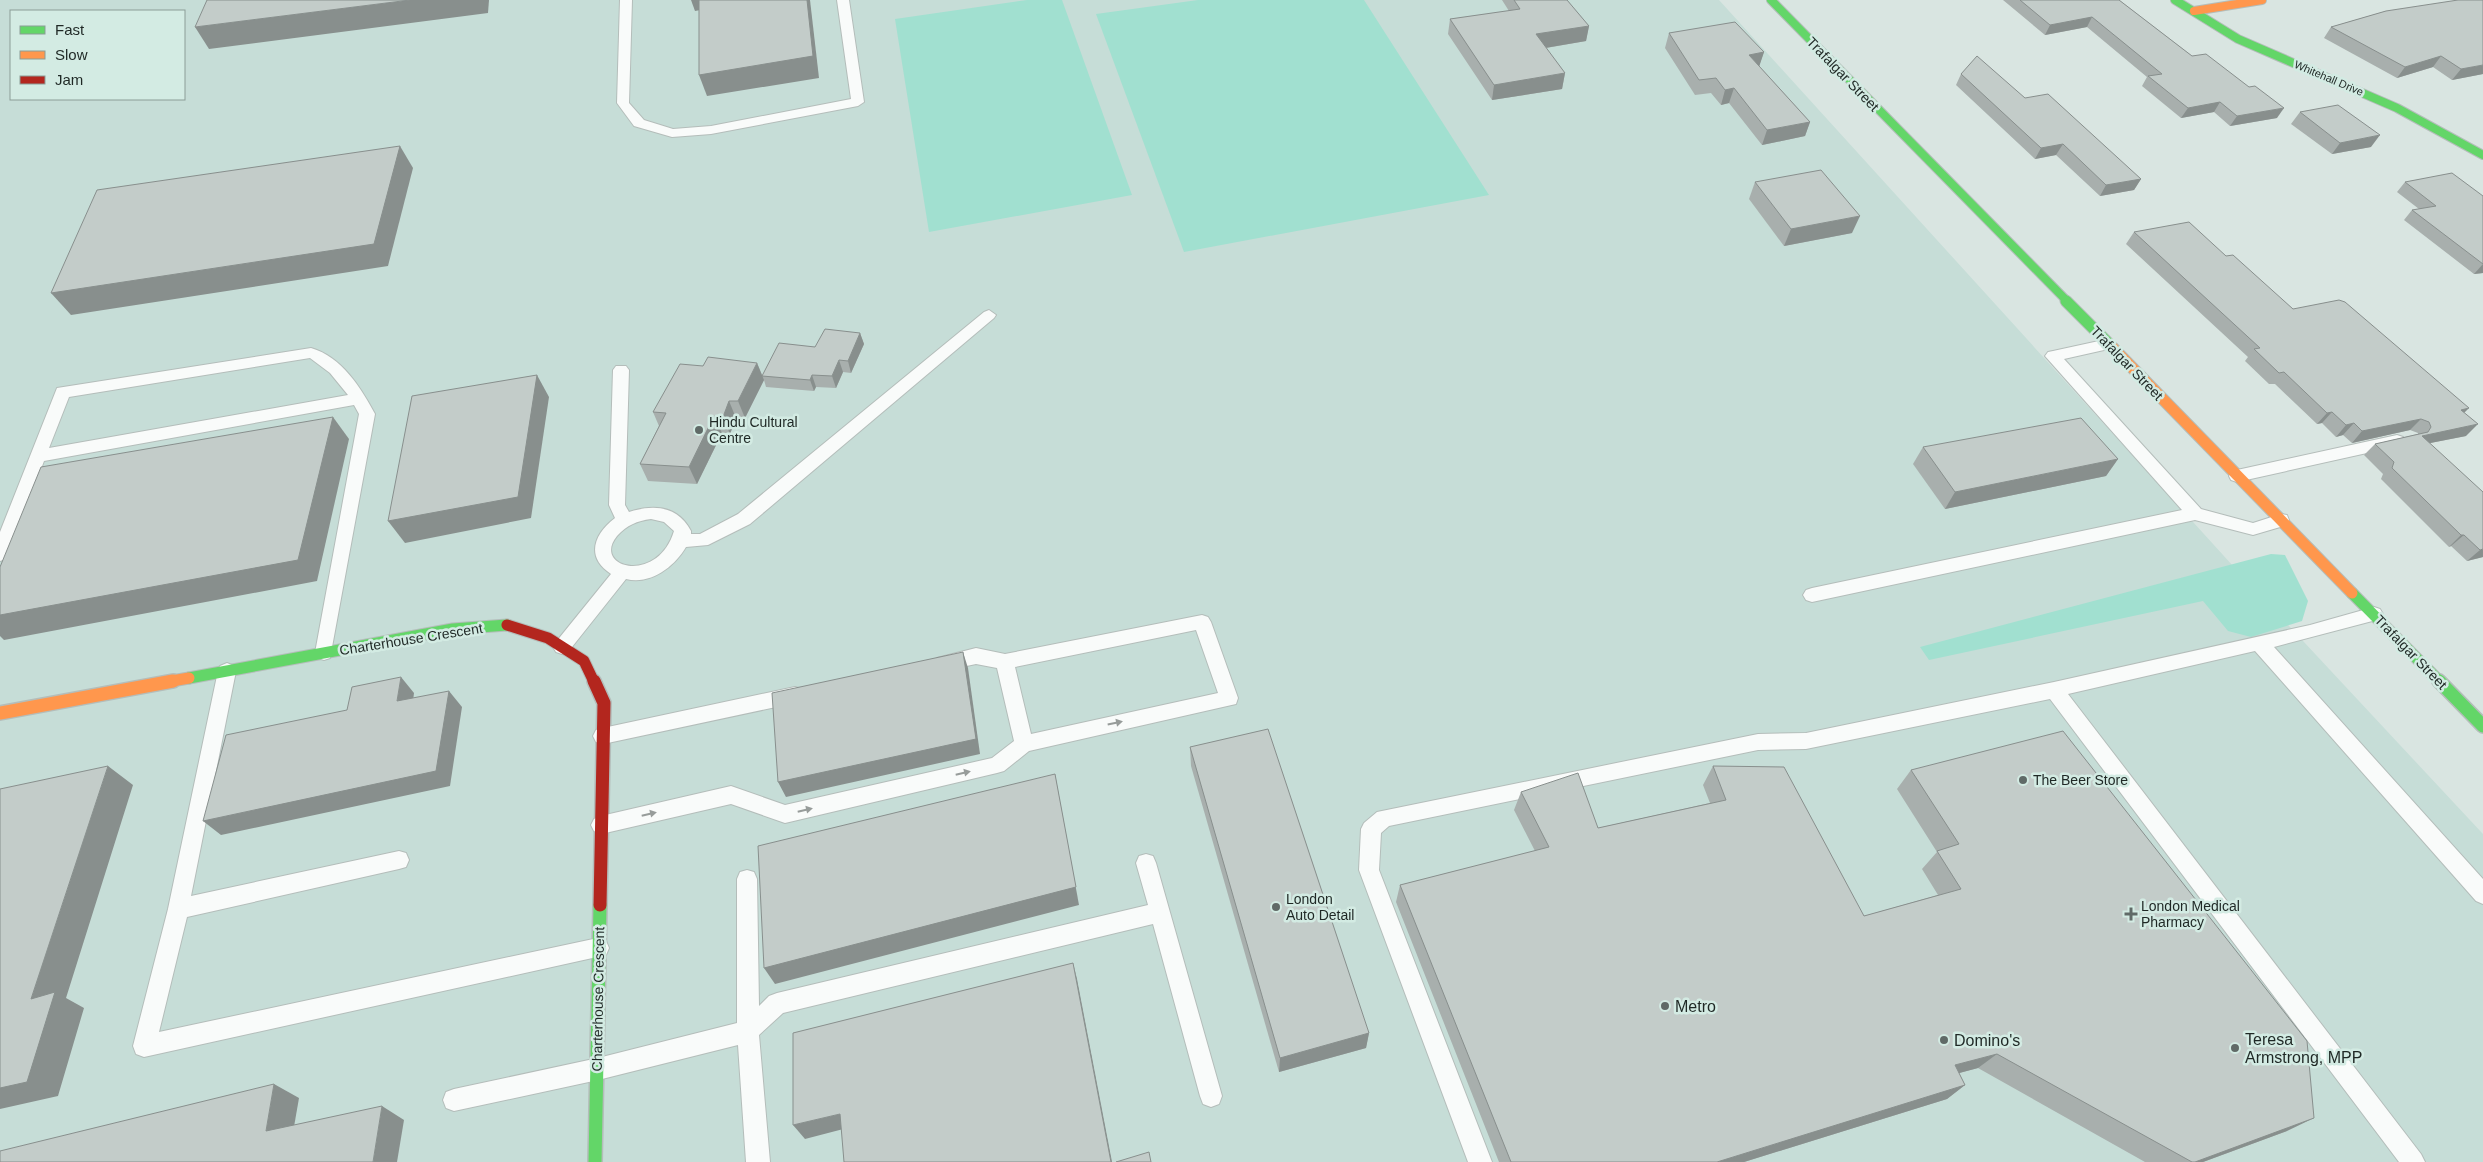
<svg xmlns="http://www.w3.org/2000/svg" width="2483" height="1162" font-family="Arial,sans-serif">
	<rect width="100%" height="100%" fill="#d9e5e1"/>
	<path fill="#c6ddd7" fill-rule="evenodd" d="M0 0H1719L2233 566 2483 834V1162H0ZM11 11H184V99H11Z"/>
	<g fill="#a1e0d0">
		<polygon points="1027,0 1062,0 1132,195 929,232 895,19"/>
		<polygon points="1198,0 1364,0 1489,195 1184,252 1096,14"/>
		<polygon points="2271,554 2285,555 2308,601 2302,621 2251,637 2228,631 2203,601 1929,660 1920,647"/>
	</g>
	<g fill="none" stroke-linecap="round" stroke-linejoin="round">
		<defs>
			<g id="lane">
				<polygon points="620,0 632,0 629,103 644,120 673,129 711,126 851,99 837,0 849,0 864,102 858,106 711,134 672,137 634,126 617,103"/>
				<path d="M989 310 996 315 994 318 750 524 708 545 686 547C674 567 651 585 626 579L568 652 562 654 556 652 553 647 556 642 611 574C585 557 594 534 615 518L609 505 613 370 616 366H626L629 370 625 505 629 512C654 504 678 506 691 531V534H700L738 514 984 312ZM651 519 664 522 674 531C658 585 591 568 617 536 627 525 637 521 651 519Z"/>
				<polygon points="2108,339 2113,340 2116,344 2113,348 2064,359 2201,509 2253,523 2281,514 2287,515 2289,520 2287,525 2253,535 2195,520 1812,602 1806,600 1803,595 1806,590 1812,588 2182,510 2045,356 2048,352 2053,351"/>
				<path d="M311 348C342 357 361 388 375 414L330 658 324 660 318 658 315 653 359 414 354 405 44 461 9 554 6 559 0 561V532L57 388ZM310 358 330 373 348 395 49 448 69 397Z"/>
				<polygon points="2397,435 2403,437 2405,441 2403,445 2237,482 2231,480 2229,476 2231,472 2237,470"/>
				<polygon points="2374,607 2380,609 2383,614 2380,619 2274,647 2483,879 2483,904 2476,901 2255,651 2068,694 2421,1154 2425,1162 2399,1162 2050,699 1806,749 1758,750 1389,826 1381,833 1379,870 1492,1162 1468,1162 1359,870 1361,829 1364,823 1377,812 1758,734 1806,733 2054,682 2310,625"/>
				<path d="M1202 615 1208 617 1211 622 1238 698 1236 704 1029 751 1004 771 997 773 785 823 731 804 601 834 594 831 591 825 594 819 601 816 731 786 785 805 992 758 1014 741 997 668 976 664 943 671 937 668 934 663 937 658 976 648 1005 654ZM1196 630 1218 693 1031 734 1015 667Z"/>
				<polygon points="227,663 234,666 236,671 191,896 399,851 406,853 409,860 406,867 399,869 187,917 159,1032 598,938 606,941 609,948 606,955 144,1057 136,1054 133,1046 168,909 218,671 220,666"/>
				<polygon points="795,687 802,689 804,695 802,701 795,703 603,744 596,742 593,736 596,730 603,728"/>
				<polygon points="1146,854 1153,856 1156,863 1222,1096 1219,1104 1211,1107 1203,1104 1200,1096 1153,924 783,1013 759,1035 770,1162 746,1162 738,1045 598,1080 454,1111 446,1108 443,1100 446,1092 454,1089 598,1058 737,1023 737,879 740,872 747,870 754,872 757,879 759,1006 769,996 777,993 1148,905 1136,863 1139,856"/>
			</g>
			<g id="fast-far2">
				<polyline points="1771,0 2068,302"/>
				<polyline points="2175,0 2238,39 2397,108 2483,155"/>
			</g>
			<g id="fast-far1">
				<polyline points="2066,301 2111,346"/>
				<polyline points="2352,593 2440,682"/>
				<polyline points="189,678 453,629 507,625"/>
			</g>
			<g id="fast">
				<polyline points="2439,681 2483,726"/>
				<polyline points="595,1162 600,905"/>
			</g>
			<polyline id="slow-far2" points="2194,11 2262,0"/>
			<g id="slow-far1">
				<polyline points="2111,346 2352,593"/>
				<polyline points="166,682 189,678"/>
			</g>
			<polyline id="slow" points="0,713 173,681"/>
			<polyline id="jam-far1" points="507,625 548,638 584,661 594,682"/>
			<polyline id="jam" points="594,681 604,703 600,905"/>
		</defs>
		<use href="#lane" stroke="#b4bdba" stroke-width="2"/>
		<use href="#fast-far2" stroke="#b4bdba" stroke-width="10"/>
		<use href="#fast-far1" stroke="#b4bdba" stroke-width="13"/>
		<use href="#fast" stroke="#b4bdba" stroke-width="16"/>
		<use href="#slow-far2" stroke="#b4bdba" stroke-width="10"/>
		<use href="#slow-far1" stroke="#b4bdba" stroke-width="13"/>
		<use href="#slow" stroke="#b4bdba" stroke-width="16"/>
		<use href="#jam-far1" stroke="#b4bdba" stroke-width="13"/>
		<use href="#jam" stroke="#b4bdba" stroke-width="16"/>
		<use href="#lane" fill="#f9fbfa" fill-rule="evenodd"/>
		<use href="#fast-far2" stroke="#63d668" stroke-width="8"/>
		<use href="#fast-far1" stroke="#63d668" stroke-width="11"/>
		<use href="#fast" stroke="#63d668" stroke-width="13"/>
		<use href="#slow-far2" stroke="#ff974d" stroke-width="8"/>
		<use href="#slow-far1" stroke="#ff974d" stroke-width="11"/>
		<use href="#slow" stroke="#ff974d" stroke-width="13"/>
		<use href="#jam-far1" stroke="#b3261e" stroke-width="11"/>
		<use href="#jam" stroke="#b3261e" stroke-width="13"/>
	</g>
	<g fill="#a8afad">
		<polygon points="1502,0 1567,0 1589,26 1586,41 1546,48 1565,73 1562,89 1492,100 1448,34 1450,19 1509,11"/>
		<polygon points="2003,0 2119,0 2192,56 2277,118 2230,126 2214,112 2181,118 2142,86 2147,77 2087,27 2045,35"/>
		<polygon points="2386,11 2483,74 2452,80 2433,67 2397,78 2324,38 2331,27"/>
		<polygon points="1669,33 1764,52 1759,66 1810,122 1805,136 1762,145 1729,103 1721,105 1711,93 1695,95 1665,48"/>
		<polygon points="1961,74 2025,98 2141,179 2134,190 2100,196 2056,155 2035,159 1956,85"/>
		<polygon points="2300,112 2371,147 2332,154 2291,124"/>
		<polygon points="1755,182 1852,233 1784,246 1749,199"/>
		<polygon points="2405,182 2483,196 2483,273 2474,274 2404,220 2412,210 2419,209 2397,192"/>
		<polygon points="2134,232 2226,256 2293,309 2469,408 2464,412 2466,436 2430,443 2483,557 2467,561 2451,546 2449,547 2381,479 2383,474 2364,455 2375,444 2418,434 2418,433 2410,430 2352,443 2343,435 2336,437 2322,423 2317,424 2275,384 2269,384 2245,361 2248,357 2126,244"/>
		<polygon points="860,333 864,344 851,373 843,372 836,388 816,387 814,391 766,387 764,380 745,418 736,418 730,434 722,433 697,484 648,481 640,464 659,426 653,412 703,366 757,363 762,375 815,347"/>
		<polygon points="1923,447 2118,459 2106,476 1945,509 1913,464"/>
		<polygon points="1190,747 1369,1033 1366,1048 1279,1072 1191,766"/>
		<polygon points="1713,766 1864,916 1938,895 1922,869 1937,852 1897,789 1911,770 2287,1131 2203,1162 2145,1162 1978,1068 1959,1073 1965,1085 1947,1099 1744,1162 1499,1162 1396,902 1400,885 1535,851 1514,810 1521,792 1598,828 1710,803 1703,785"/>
	</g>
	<g fill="#888f8d">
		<polygon points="410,0 489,0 488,13 209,49 195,27"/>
		<polygon points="691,0 702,0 706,9 695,11"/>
		<polygon points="807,0 810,0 819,78 707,96 699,75"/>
		<polygon points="2092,17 2087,27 2045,35 2050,25"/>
		<polygon points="1589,26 1586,41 1533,50 1536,34"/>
		<polygon points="1764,52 1759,67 1749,55"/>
		<polygon points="2441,56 2433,67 2397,78 2405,67"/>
		<polygon points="2483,65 2483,74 2452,80 2461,69"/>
		<polygon points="1565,73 1562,89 1492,100 1494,85"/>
		<polygon points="1734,88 1729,103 1721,105 1725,90"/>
		<polygon points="2220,102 2214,112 2181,118 2188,108"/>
		<polygon points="2284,108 2277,118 2230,126 2237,116"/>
		<polygon points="1810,122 1805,136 1762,145 1767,130"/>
		<polygon points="2380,135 2371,147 2332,154 2340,143"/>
		<polygon points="2063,144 2056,155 2035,159 2041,148"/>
		<polygon points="400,146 413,168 388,266 71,315 51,293"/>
		<polygon points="2141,179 2134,190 2100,196 2106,185"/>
		<polygon points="1860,216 1852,233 1784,246 1791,229"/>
		<polygon points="2483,264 2483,273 2474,274"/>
		<polygon points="860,333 864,344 851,373 848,361"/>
		<polygon points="839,360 843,372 836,388 832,376"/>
		<polygon points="757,363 764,380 745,418 738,401"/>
		<polygon points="537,375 549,397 531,518 405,543 388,521"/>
		<polygon points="812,375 816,387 814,391 810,380"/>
		<polygon points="729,401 736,418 730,434 723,417"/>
		<polygon points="2469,408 2457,420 2461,410"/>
		<polygon points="2332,412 2322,423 2317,424 2327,413"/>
		<polygon points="714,416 722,433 697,484 689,467"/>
		<polygon points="333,417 349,439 317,581 4,640 0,636 0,615"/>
		<polygon points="2421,419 2410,430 2352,443 2362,431"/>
		<polygon points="2354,423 2343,435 2336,437 2346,425"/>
		<polygon points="2478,424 2466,436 2410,447 2422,436"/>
		<polygon points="2118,459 2106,476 1945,509 1955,492"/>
		<polygon points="2461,535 2464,535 2451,546 2449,547"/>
		<polygon points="2483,549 2483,557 2467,561 2480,550"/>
		<polygon points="963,652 968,668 980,754 786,797 778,782"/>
		<polygon points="401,677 414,693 411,717 397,701"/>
		<polygon points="449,691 462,707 450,786 221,835 203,821"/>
		<polygon points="108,766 133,785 66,998 84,1008 58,1096 0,1109 0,1088 31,999"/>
		<polygon points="1055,774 1079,905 775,984 764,968"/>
		<polygon points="1073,963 1077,979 1112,1162 1111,1162"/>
		<polygon points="1369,1033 1366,1048 1279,1072 1280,1058"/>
		<polygon points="1997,1054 1978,1068 1937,1079 1955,1065"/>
		<polygon points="274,1084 299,1098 291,1144 266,1131"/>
		<polygon points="1965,1085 1947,1099 1744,1162 1717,1162"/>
		<polygon points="382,1106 404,1120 397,1162 373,1162"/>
		<polygon points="840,1114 851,1127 805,1139 793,1125"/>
		<polygon points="2314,1118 2287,1131 2203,1162 2195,1162"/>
	</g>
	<g fill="#c3ccc9" stroke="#888f8d">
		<polygon points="207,0 410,0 195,27"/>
		<polygon points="699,0 807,0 813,56 699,75"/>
		<polygon points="1514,0 1567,0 1589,26 1536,34 1565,73 1494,85 1450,19 1520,9"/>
		<polygon points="2020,0 2119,0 2192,56 2206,54 2249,87 2255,86 2284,108 2237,116 2220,102 2188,108 2148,76 2162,74 2092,17 2050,25"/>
		<polygon points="2458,0 2483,0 2483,65 2461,69 2441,56 2405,67 2331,27 2386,11"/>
		<polygon points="1735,22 1764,52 1749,55 1810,122 1767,130 1734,88 1725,90 1716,78 1699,80 1669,33"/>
		<polygon points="1977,56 2025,98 2048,94 2141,179 2106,185 2063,144 2041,148 1961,74"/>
		<polygon points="2338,105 2380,135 2340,143 2300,112"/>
		<polygon points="400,146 374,244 51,293 97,190"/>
		<polygon points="1821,170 1860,216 1791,229 1755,182"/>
		<polygon points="2452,173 2483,196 2483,264 2412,210 2436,206 2405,182"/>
		<polygon points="2189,222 2226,256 2233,255 2293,309 2339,300 2345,302 2469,408 2461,410 2478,424 2422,436 2483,492 2483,549 2480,550 2464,535 2461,535 2392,468 2394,462 2375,444 2428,432 2431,427 2429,422 2421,419 2362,431 2354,423 2346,425 2332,412 2327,413 2284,372 2279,373 2254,349 2260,348 2134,232"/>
		<polygon points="825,329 860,333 848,361 839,360 832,376 812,375 810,380 762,376 779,343 815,347"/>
		<polygon points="708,357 757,363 738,401 729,401 723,417 714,416 689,467 640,464 666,413 653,412 680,364 703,366"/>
		<polygon points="537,375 518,497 388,521 412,396"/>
		<polygon points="333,417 298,560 0,615 0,567 41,467"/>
		<polygon points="2081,418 2118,459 1955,492 1923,447"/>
		<polygon points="963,652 976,739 778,782 772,693"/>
		<polygon points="401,677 397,701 449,691 436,771 203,821 226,735 347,710 352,687"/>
		<polygon points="1268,729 1369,1033 1280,1058 1190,747"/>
		<polygon points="2063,731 2307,1041 2314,1118 2195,1162 2192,1162 1997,1054 1955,1065 1965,1085 1717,1162 1511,1162 1400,885 1549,847 1521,792 1578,773 1598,828 1726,800 1713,766 1784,767 1864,916 1961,889 1937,851 1959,844 1911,770"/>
		<polygon points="108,766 31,999 55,992 27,1082 0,1088 0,789"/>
		<polygon points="1055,774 1076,887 764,968 758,846"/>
		<polygon points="1073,963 1111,1162 844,1162 840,1114 793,1125 793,1033"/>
		<polygon points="274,1084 266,1131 382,1106 373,1162 0,1162 0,1151"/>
		<polygon points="1149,1152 1151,1162 1116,1162"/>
	</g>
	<defs><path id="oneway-solid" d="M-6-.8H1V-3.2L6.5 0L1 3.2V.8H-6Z" transform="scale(1.25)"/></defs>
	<g fill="#979c9a">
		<use href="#oneway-solid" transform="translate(1115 723) rotate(-12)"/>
		<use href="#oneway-solid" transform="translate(963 773) rotate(-13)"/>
		<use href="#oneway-solid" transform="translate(805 810) rotate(-13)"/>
		<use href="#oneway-solid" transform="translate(649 814) rotate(-13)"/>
	</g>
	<g fill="#606a67" stroke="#d3ebe3" stroke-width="2">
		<circle cx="699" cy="430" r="5"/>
		<circle cx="2023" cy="780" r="5"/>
		<circle cx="1276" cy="907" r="5"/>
		<path d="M2128.5 906.5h5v5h5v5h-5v5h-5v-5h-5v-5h5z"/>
		<circle cx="1665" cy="1006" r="5"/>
		<circle cx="1944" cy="1040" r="5"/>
		<circle cx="2235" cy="1048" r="5"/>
	</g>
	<g text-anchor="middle" stroke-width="5" stroke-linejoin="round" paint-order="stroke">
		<g font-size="11" fill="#1f2825" stroke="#d3ebe3">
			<text transform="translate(2329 78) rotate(23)" y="4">Whitehall Drive</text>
		</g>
		<g font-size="14" fill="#1f2825" stroke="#d3ebe3">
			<text transform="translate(1843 74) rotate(46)" y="5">Trafalgar Street</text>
			<text transform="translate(2127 363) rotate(46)" y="5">Trafalgar Street</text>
			<text transform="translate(411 639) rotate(-9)" y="5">Charterhouse Crescent</text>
			<text transform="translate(2411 652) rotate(46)" y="5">Trafalgar Street</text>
			<text transform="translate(598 999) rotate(-89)" y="5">Charterhouse Crescent</text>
		</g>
		<g font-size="14" fill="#1f2825" stroke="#d3ebe3" text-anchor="start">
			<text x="709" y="427">Hindu Cultural<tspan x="709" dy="16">Centre</tspan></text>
			<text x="2033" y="785">The Beer Store</text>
			<text x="1286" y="904">London<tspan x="1286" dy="16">Auto Detail</tspan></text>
			<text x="2141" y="911">London Medical<tspan x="2141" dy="16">Pharmacy</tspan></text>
		</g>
		<g font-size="16" fill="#1f2825" stroke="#d3ebe3" text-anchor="start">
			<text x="1675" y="1012">Metro</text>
			<text x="2245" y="1045">Teresa<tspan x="2245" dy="18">Armstrong, MPP</tspan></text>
			<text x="1954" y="1046">Domino's</text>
		</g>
	</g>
	<rect x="10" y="10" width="175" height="90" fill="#d3ebe3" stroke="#8b9d97"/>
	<rect x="20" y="26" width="25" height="8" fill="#63d668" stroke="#8b9d97"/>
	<text x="55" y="35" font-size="15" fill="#1f2825">Fast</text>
	<rect x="20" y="51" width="25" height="8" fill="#ff974d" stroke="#8b9d97"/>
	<text x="55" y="60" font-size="15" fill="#1f2825">Slow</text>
	<rect x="20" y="76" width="25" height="8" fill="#b3261e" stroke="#8b9d97"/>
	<text x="55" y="85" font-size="15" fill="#1f2825">Jam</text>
</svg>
